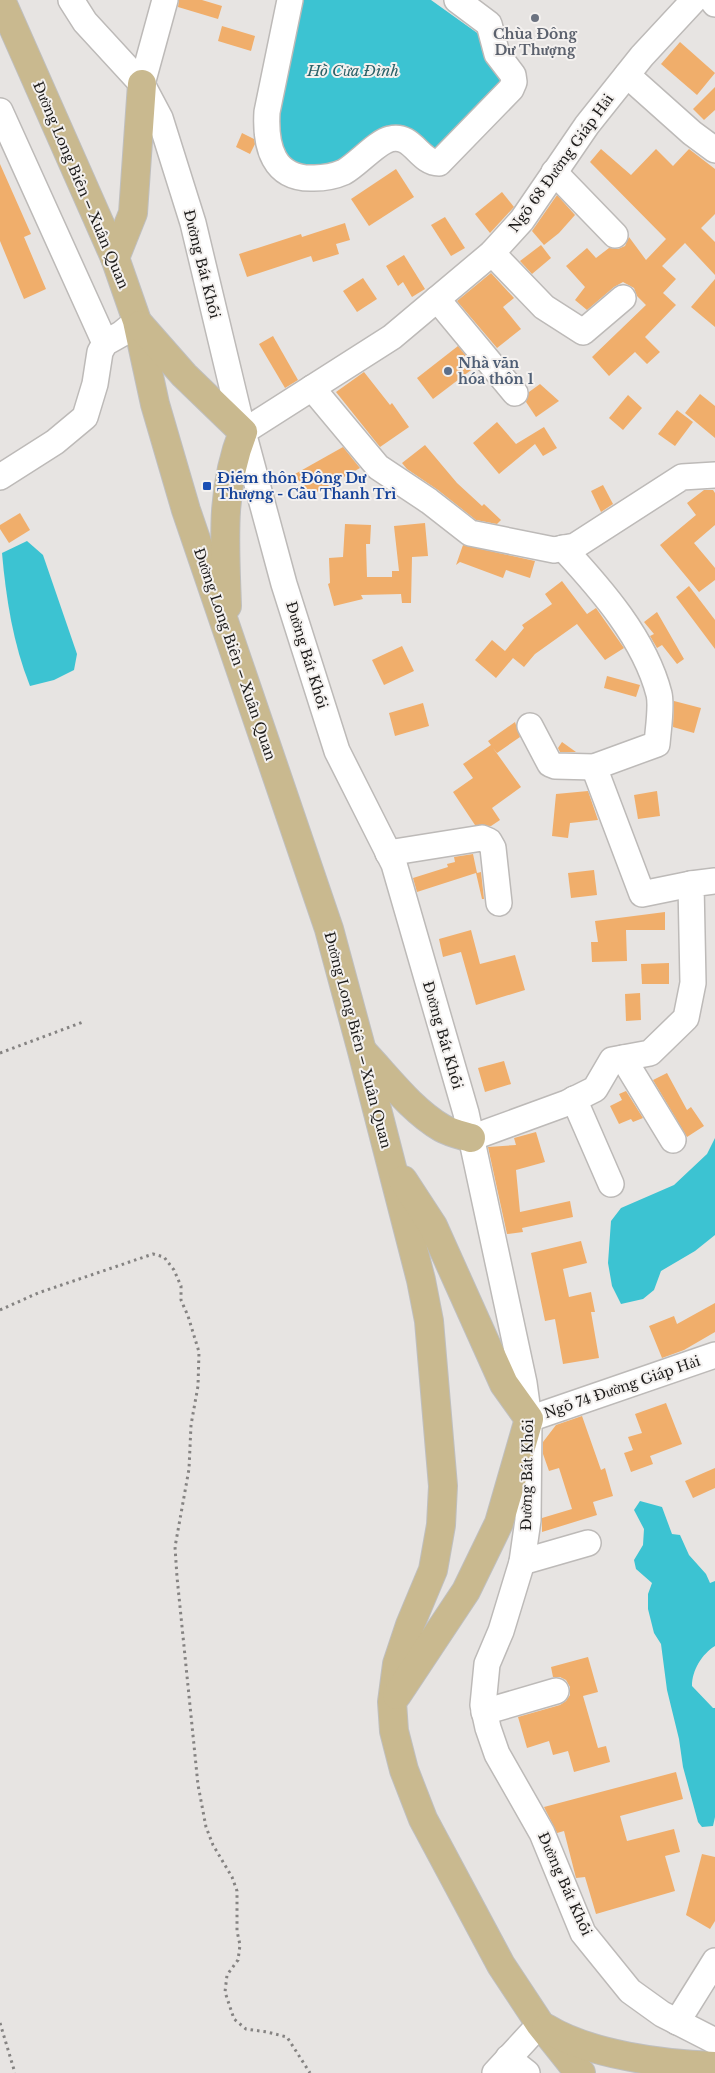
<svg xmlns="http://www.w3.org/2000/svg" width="715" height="2073" font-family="'Libre Baskerville',serif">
	<rect width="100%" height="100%" fill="#e7e4e2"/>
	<g fill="#3cc3d2">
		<polygon points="296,0 431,0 480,35 482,51 504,82 437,154 415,137 332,170 286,164 273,109"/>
		<path d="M27 541 43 555 77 654 74 670 54 680 30 686C13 644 6 598 2 553Z"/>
		<polygon points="715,1138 715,1235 695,1251 661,1271 654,1290 643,1299 621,1304 612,1286 608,1263 611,1221 621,1208 674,1185 707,1154"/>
		<path d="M640 1501 662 1507 672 1534 680 1535 689 1555 706 1574 710 1583 715 1581V1646C702 1654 692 1670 692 1686L713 1708H715V1817L713 1826 702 1827 698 1822 683 1767 679 1739 667 1690 661 1644 654 1633 648 1609V1594L652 1583 636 1569 634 1560 643 1545 644 1529 634 1510Z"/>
	</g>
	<g fill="#f0ae6b">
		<polygon points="179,0 202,0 222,6 218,19 178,7"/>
		<polygon points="222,26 255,36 251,51 218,41"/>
		<polygon points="680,42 715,73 697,95 661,64"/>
		<polygon points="715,87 715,110 704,120 693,109"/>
		<polygon points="242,133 254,139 255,144 250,154 236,147"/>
		<polygon points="601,149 631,175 656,149 673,166 689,149 715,169 715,214 701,228 715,242 715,275 685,243 662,266 676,279 663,293 676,305 645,337 660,352 647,364 635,352 609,376 592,357 646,305 637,296 634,288 623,282 614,287 587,310 575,300 585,287 566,266 587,248 596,258 609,248 618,249 625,246 629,237 646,260 666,239 590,162"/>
		<polygon points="0,164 31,234 24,237 46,289 24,299 0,241"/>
		<polygon points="396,169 414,197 369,226 351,199"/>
		<polygon points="502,192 514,207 490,233 475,214"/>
		<polygon points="557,195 575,215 559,233 544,245 532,231"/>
		<polygon points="445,217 465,248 451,256 431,225"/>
		<polygon points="345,223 350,240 336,244 339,254 313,262 311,256 247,277 239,254 301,234 302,237"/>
		<polygon points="541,245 551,258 532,274 520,261"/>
		<polygon points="404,255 425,289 412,297 403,282 398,286 386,266"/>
		<polygon points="491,273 514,298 503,307 521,329 497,348 457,301"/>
		<polygon points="363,278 377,299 357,312 343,291"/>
		<polygon points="715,279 715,327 691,307"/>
		<polygon points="273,336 298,380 285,388 259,344"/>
		<polygon points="458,346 475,367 433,399 417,378"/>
		<polygon points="364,372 390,405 392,403 409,427 380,447 336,392"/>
		<polygon points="540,384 559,401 536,417 526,402 529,392"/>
		<polygon points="700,394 715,406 715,438 685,413"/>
		<polygon points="628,395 642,408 623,430 609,418"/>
		<polygon points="677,410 693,422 675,446 658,434"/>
		<polygon points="497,422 516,444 544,427 557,448 543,456 535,444 499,474 473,443"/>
		<polygon points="425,445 457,483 482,506 484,504 501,520 497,524 476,520 438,490 407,469 402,463"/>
		<polygon points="343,447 360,468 308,497 295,474"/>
		<polygon points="603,485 613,504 601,512 591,491"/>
		<polygon points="704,490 713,490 715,493 715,525 694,543 715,568 715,580 699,592 660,545 696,515 687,503"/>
		<polygon points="20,513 30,530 9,543 0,529 0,525"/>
		<polygon points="425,523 428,556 412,557 411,603 402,603 401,594 361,595 363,599 334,606 328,584 330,583 329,558 343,557 345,524 371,525 370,544 366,544 367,577 392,577 392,571 399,571 394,526"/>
		<polygon points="463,545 535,561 530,578 506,570 503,578 460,562 456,565"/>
		<polygon points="562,581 587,614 596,608 624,648 605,660 577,624 535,654 524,667 513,658 496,678 475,660 492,640 505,651 524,628 522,625 552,604 545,594"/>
		<polygon points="689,586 715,620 715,649 676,597"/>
		<polygon points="657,612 684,659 677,664 662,645 657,648 650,636 654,634 644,622"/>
		<polygon points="402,646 414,671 384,685 372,660"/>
		<polygon points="607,676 640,685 636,697 604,688"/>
		<polygon points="674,701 701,708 694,733 673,727"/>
		<polygon points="423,703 429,726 395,736 389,713"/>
		<polygon points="515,722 520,737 497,753 493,748 521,787 492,808 500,820 491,826 475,825 453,792 473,778 463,764 491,745 488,741"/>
		<polygon points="562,742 576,752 560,752 558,748"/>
		<polygon points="588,791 598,820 570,823 568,838 552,836 556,794"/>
		<polygon points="657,791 660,816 638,819 634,795"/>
		<polygon points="473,854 477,873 481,872 484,899 482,899 476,873 417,892 413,878 448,867 447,864 455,862 454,857"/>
		<polygon points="594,870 597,895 571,898 568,873"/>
		<polygon points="665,912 665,930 626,930 627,961 592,962 591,942 598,942 595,921"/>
		<polygon points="471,930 480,964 515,955 525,990 476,1005 461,952 443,957 439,939"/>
		<polygon points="669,963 669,984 642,984 641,964"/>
		<polygon points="640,993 641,1020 626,1021 625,994"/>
		<polygon points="504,1061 511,1084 485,1092 478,1068"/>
		<polygon points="667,1073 687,1110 691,1107 704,1126 687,1137 653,1080"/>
		<polygon points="626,1091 643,1118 633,1122 631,1119 619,1124 610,1106 622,1100 619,1094"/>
		<polygon points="536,1132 545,1162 516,1170 520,1212 570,1201 573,1217 522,1228 523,1232 507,1234 488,1147 516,1145 514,1138"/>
		<polygon points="581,1241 587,1263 563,1269 569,1297 591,1292 595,1312 591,1312 599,1358 563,1364 555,1319 545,1321 531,1253"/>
		<polygon points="715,1303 715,1332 684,1350 662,1358 649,1326 674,1316 677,1324"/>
		<polygon points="666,1403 682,1444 650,1456 653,1464 631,1472 624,1453 633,1450 628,1437 642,1433 635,1414"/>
		<polygon points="582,1416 601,1470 605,1468 613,1496 593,1502 597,1515 542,1532 542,1518 572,1509 559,1468 549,1471 543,1454 543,1442 556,1425"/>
		<polygon points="715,1468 715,1488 693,1498 685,1481"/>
		<polygon points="588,1657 598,1692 583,1696 598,1748 606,1746 610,1762 574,1772 568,1751 553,1755 549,1741 527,1748 518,1717 560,1705 566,1701 570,1695 570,1687 566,1680 560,1677 553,1677 551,1667"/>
		<polygon points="676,1772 683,1799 620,1816 627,1841 674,1829 680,1852 665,1856 675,1891 596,1914 585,1877 576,1878 564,1831 557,1833 544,1807"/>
		<polygon points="702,1854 715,1857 715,1921 710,1929 686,1915"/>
	</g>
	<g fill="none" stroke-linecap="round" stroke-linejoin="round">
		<defs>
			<g id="minor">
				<polyline points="71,0 85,22 142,84 160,118 193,223 243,432 284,584 337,751 394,864 466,1113 524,1383 529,1419 528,1520 522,1562 501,1631 487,1664 483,1705 488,1728 497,1754 542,1833 583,1933 630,1991 662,2014 715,2041"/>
				<path d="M290 0 267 112C265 146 273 180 314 178 324 178 335 176 344 172 358 164 377 142 390 139 413 133 419 163 439 163L511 89 514 82 513 75 497 54 489 24 457 0"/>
				<polyline points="712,0 715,4"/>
				<polyline points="627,75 692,133 715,150"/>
				<polyline points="142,84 165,0"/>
				<polyline points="0,111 105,343"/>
				<polyline points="554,172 615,235"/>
				<polyline points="492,253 544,307 583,332 623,298"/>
				<polyline points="437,299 515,393"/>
				<polyline points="312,388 378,467 429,501 470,533 554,550 575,546 682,477 715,475"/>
				<polyline points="243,432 392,337 492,253 522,220 587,125 642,56 694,0"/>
				<polyline points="0,477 55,442 85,417 95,384 100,352 105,343 121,334 137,321"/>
				<path d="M530 726 550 764 555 766 594 767 657 744C658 730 662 706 659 694 645 639 601 589 563 548"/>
				<polyline points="594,767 642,894 691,884"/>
				<polyline points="388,853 482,838 489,841 493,848 499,903"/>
				<polyline points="623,1058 673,1140"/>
				<polyline points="574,1099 611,1184"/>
				<polyline points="471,1138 567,1103 595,1089 612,1060 650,1053 686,1018 693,983 691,884 715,881"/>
				<polyline points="529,1419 715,1355"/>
				<polyline points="522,1562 588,1543"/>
				<polyline points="484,1712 556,1691"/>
				<polyline points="677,2022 715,1961"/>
				<polyline points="508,2058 527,2073"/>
				<polyline points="495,2073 540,2024"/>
			</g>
			<g id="major">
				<polyline points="1,0 115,258 137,321 155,404 186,510 329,929 362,1051 421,1280 429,1321 443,1486 441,1525 433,1570 410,1625 397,1664 392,1702 394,1731 404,1770 423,1819 501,1965 540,2024 576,2069 581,2073"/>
				<polyline points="115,258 133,213 142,84"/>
				<path d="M140 325 184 375 243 432C220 490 225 544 227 606"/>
				<path d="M363 1052C387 1077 411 1110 442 1128 451 1133 461 1135 471 1138"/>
				<polyline points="397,1695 466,1591 499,1523 529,1419 504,1384 433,1226 403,1180"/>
				<path d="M546 2028C590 2055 663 2064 715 2066"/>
			</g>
		</defs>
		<use href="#minor" stroke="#bdbab8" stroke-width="28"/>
		<use href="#major" stroke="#bfbfbf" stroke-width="30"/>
		<g stroke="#858382" stroke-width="3" stroke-dasharray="2.5 4" stroke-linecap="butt">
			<polyline points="0,1053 83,1022"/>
			<polyline points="0,1310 38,1293 153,1254 164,1257 174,1270 181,1286 181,1300 188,1316 199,1352 198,1386 191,1425 189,1469 175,1547 177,1577 198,1785 206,1827 213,1845 232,1877 237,1891 237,1931 240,1945 238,1960 227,1975 225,1992 234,2019 246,2029 267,2032 287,2037 310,2073"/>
			<polyline points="0,2023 15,2073"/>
		</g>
		<use href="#minor" stroke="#fff" stroke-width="25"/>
		<use href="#major" stroke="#c9b98f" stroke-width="28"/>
	</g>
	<circle fill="#6b7280" stroke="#f4f1ef" stroke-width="2" cx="535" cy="18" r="5"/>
	<circle fill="#5c6f8a" stroke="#f4f1ef" stroke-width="2" cx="448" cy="371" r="5"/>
	<rect fill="#1a4fb4" stroke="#f4f1ef" stroke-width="2" x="202" y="481" width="10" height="10" rx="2.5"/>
	<g text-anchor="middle" stroke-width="4" stroke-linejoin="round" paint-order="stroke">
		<g font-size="14" font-weight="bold" fill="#5b616d" stroke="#f4f1ef">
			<text x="535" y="39">Chùa Đông<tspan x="535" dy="16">Dư Thượng</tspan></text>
		</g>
		<g font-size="14" fill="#1c1b1a" stroke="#f4f1ef">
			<text transform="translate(561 163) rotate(-54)" y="5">Ngõ 68 Đường Giáp Hải</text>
			<text transform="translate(81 185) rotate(67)" y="5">Đường Long Biên – Xuân Quan</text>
			<text transform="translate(202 264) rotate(76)" y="5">Đường Bát Khối</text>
			<text transform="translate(235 654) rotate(71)" y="5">Đường Long Biên – Xuân Quan</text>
			<text transform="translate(307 655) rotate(73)" y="5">Đường Bát Khối</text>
			<text transform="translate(443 1035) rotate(74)" y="5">Đường Bát Khối</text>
			<text transform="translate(358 1040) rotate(75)" y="5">Đường Long Biên – Xuân Quan</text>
			<text transform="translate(622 1387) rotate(-19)" y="5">Ngõ 74 Đường Giáp Hải</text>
			<text transform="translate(527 1475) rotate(-89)" y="5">Đường Bát Khối</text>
			<text transform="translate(565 1884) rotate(66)" y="5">Đường Bát Khối</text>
		</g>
		<g font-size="14" font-weight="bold" fill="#4e5e75" stroke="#f4f1ef" text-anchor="start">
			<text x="458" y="368">Nhà văn<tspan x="458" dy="16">hóa thôn 1</tspan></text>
		</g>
		<g font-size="14" font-weight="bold" fill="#164399" stroke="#f4f1ef" text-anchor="start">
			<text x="217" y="483">Điếm thôn Đông Dư<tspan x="217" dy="16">Thượng - Cầu Thanh Trì</tspan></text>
		</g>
		<g font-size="15" font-style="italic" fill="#2b6168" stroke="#f4f1ef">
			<text x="353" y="76">Hồ Cửa Đình</text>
		</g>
	</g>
</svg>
